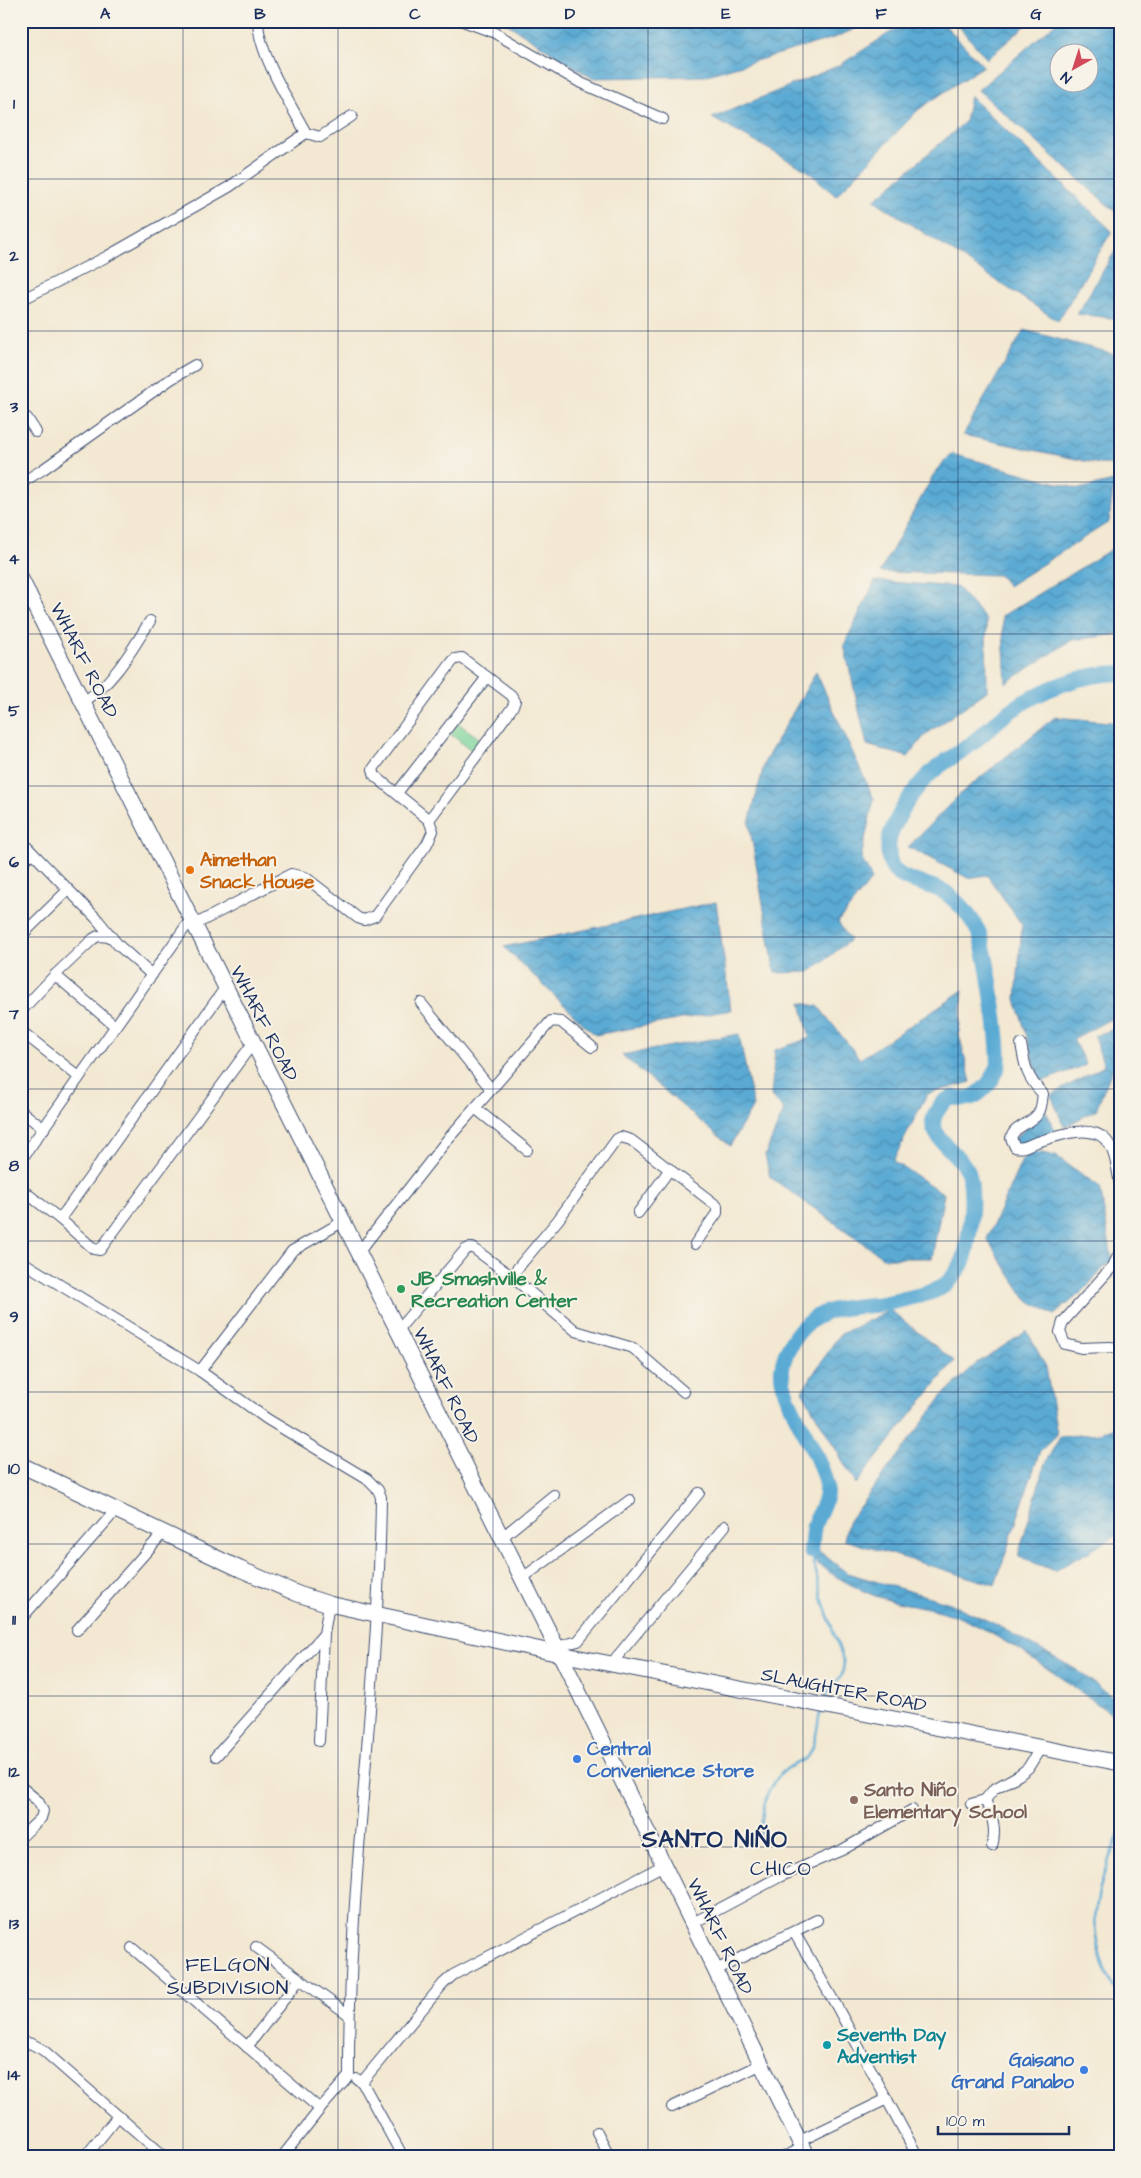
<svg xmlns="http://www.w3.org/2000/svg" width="1141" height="2178" font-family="'Architects Daughter',sans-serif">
	<defs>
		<pattern id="water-waves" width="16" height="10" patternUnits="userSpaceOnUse" patternTransform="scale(1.25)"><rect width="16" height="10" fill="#5aaad4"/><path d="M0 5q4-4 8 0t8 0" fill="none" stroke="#4a8baf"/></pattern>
	</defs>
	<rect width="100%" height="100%" fill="#f7f3e8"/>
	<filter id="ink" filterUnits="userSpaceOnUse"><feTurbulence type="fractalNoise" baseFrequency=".02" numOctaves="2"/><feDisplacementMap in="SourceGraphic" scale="10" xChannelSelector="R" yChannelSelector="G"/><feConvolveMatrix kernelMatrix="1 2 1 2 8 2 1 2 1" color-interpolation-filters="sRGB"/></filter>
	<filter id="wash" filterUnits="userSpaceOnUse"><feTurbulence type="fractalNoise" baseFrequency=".0096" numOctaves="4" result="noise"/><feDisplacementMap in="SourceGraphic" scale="20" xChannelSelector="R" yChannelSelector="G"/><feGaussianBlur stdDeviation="1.12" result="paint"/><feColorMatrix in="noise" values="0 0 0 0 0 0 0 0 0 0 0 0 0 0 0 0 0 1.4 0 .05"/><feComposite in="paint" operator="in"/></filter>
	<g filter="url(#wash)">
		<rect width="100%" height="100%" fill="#f3e8d1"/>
		<polygon fill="#7ad499" stroke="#4a827c" points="458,723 483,741 474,752 450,734"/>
		<g fill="url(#water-waves)" stroke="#3a6c99" fill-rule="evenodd">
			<polygon points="503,21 872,21 837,37 704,76 592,78"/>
			<polygon points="908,21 941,21 983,66 918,110 836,196 808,171 712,118 840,65"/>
			<polygon points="954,21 1031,21 987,59"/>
			<path d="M1058 21H1120V216L978 90ZM1058 52H1088V82H1058Z"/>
			<polygon points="970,96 1112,231 1058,321 874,200 965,122"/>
			<polygon points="1120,243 1120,319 1077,314"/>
			<polygon points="1024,330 1115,354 1120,353 1120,465 1099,464 963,435"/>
			<polygon points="952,454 1079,489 1114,481 1109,522 1008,586 999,575 880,572 937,469"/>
			<polygon points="1120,544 1120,634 1072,640 1006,683 1002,616"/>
			<polygon points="875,581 957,587 986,620 987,691 925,735 908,757 867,745 844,645"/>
			<polygon points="816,672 874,799 861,857 872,879 838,922 850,940 810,972 775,973 749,823 765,761"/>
			<polygon points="1055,717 1120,723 1120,1014 1073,1039 1086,1065 1040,1082 1016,999 1022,925 987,875 968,878 908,847 961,793"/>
			<polygon points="716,902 731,1010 595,1035 504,947"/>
			<polygon points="963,990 959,1034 971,1082 927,1094 893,1161 944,1194 932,1258 884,1258 770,1177 765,1155 784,1110 771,1096 775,1050 810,1038 801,1003 818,1006 860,1059"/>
			<polygon points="1120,1027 1120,1050 1096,1110 1064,1127 1051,1095 1104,1066 1094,1036"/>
			<polygon points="739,1034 753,1106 730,1146 622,1055"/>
			<polygon points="1043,1105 1060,1140 1039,1142 1022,1149 1014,1139 1031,1124"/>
			<polygon points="1033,1151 1056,1156 1100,1187 1112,1259 1083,1291 1054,1315 1025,1298 987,1239 1022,1160"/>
			<polygon points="890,1310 954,1361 856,1484 802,1391 839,1335"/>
			<polygon points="1027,1331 1046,1367 1057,1435 1040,1451 995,1585 844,1540 848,1522 944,1394 976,1364"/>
			<polygon points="1120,1425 1120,1534 1054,1571 1018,1556 1045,1463 1060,1437 1100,1433"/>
			<path d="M811 1545 847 1573 947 1602 993 1623 1077 1670 1120 1703V1720C1069 1684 1020 1646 963 1619 935 1606 904 1606 875 1596 853 1587 831 1575 813 1560Z"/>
		</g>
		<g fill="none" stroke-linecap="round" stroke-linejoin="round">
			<g stroke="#5aaad4" stroke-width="2.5">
				<polyline points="811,1551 822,1598 844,1663 842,1675 830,1689 823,1700"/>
				<path d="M1120 1832C1095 1889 1080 1940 1120 1995"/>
				<path d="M760 1837C762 1811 765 1784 788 1768 796 1762 805 1762 810 1753 817 1741 817 1725 820 1712"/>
			</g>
			<path stroke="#5aaad4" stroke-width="16" d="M811 1551C812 1542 812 1534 814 1526 818 1512 828 1500 826 1485 820 1450 779 1399 782 1369 783 1360 788 1348 793 1340 812 1309 842 1307 874 1305 889 1304 903 1299 917 1296 927 1293 938 1291 946 1284 953 1278 961 1267 964 1259 970 1239 975 1191 968 1172 961 1156 932 1138 933 1122 934 1113 942 1101 951 1098 957 1097 964 1099 970 1098 982 1094 995 1078 998 1066 1002 1052 986 945 978 931 970 915 961 904 946 893 931 883 909 884 895 871 888 864 887 845 890 836 898 814 913 789 931 773 943 762 958 754 971 744 984 734 996 721 1009 712 1041 689 1081 674 1120 673"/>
		</g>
	</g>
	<g filter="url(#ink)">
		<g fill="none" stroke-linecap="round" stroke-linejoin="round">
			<defs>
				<g id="street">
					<path d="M258 21C258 53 291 105 306 133L320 137 352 116"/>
					<polyline points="463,21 493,32 581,83 663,119"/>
					<polyline points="21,300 106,257 229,187 306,133"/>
					<polyline points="21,416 27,418 36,432"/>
					<polyline points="21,483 42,470 171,379 195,365"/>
					<path d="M83 702C114 683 131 651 150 621"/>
					<polyline points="397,793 487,677"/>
					<polyline points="21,841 97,919 118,945 152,975"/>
					<polyline points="21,862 32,853"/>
					<polyline points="194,925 291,874 305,877 358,918 364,920 375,916 427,844 433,831 429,820 375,776 373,769 452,662 455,659 462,658 511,695 515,701 512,708 429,820"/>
					<polyline points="21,936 68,890"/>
					<polyline points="55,975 115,1026"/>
					<polyline points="225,988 60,1219 94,1249 100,1250 253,1043"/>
					<polyline points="421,1003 491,1089"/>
					<polyline points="21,1011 55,975 93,939 98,936 110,937"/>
					<polyline points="21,1031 79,1077"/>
					<path d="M1021 1044C1025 1066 1026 1077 1043 1094 1042 1099 1042 1105 1040 1110 1035 1124 1015 1124 1011 1138L1015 1147C1025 1149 1027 1145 1037 1142 1056 1136 1090 1123 1106 1140 1116 1151 1117 1171 1120 1184"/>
					<polyline points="475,1108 527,1150"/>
					<polyline points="21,1111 44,1129"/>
					<polyline points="21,1160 191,919"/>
					<polyline points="21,1189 60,1219"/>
					<polyline points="638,1213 670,1169"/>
					<polyline points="1120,1252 1113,1266 1063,1322 1060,1332 1065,1344 1081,1348 1109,1347 1120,1348"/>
					<polyline points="358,1253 447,1140 551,1021 561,1022 592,1047"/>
					<path d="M21 1261 200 1371 267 1419 367 1479 378 1490 381 1497C379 1690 348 1882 349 2076L320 2109 282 2157"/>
					<polyline points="511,1276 558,1220 617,1139 621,1137 631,1140 717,1206 717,1213 695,1244"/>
					<polyline points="398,1330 465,1250 469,1248 473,1248 511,1276 576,1331 633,1348 684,1392"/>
					<polyline points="200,1371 292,1251 342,1222"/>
					<polyline points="501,1538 554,1495"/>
					<polyline points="521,1579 630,1500"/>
					<polyline points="21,1619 116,1510"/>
					<polyline points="77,1630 163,1533"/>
					<polyline points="324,1634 329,1604"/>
					<polyline points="556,1647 578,1641 699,1493"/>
					<polyline points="611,1664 725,1526"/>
					<polyline points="216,1756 324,1634 319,1741"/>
					<polyline points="21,1787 38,1801 43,1811 41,1818 21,1837"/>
					<path d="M985 1800C992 1815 997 1829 992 1846"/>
					<polyline points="971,1804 985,1800 994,1789 1019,1775 1028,1768 1041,1747"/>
					<polyline points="693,1923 779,1877 842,1850 912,1810"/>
					<polyline points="794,1932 836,2005 918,2157"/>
					<polyline points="256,1947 349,2015"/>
					<polyline points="132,1948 320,2109"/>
					<polyline points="716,1970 817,1920"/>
					<polyline points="21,2042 32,2044 43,2050 165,2157"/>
					<polyline points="247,2047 299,1980"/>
					<polyline points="357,2079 362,2082 403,2157"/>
					<polyline points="362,2082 443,1984 453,1975 664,1865"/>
					<polyline points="672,2107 762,2064"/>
					<polyline points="597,2132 610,2157"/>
					<polyline points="800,2141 887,2099"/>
					<polyline points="85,2157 118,2116"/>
					<polyline points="784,2157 803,2148"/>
				</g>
				<g id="secondary">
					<polyline points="21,579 560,1654 807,2157"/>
					<polyline points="21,1465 240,1569 298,1594 329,1604 560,1654 1120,1763"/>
				</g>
			</defs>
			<use href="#street" stroke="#3b4b6f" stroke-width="12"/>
			<use href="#secondary" stroke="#3b4b6f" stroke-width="17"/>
			<use href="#street" stroke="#fff" stroke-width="10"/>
			<use href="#secondary" stroke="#fff" stroke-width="15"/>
		</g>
	</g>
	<path fill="none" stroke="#1b2f5e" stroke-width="1" stroke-opacity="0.55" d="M183 21V2157M338 21V2157M493 21V2157M648 21V2157M803 21V2157M958 21V2157M21 179H1120M21 331H1120M21 482H1120M21 634H1120M21 786H1120M21 937H1120M21 1089H1120M21 1241H1120M21 1392H1120M21 1544H1120M21 1696H1120M21 1847H1120M21 1999H1120"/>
	<circle fill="#e8710a" stroke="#f7f3e8" stroke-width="2" cx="190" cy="870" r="5"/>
	<circle fill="#2e9e5b" stroke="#f7f3e8" stroke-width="2" cx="401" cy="1289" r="5"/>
	<g fill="#3f7fe0" stroke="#f7f3e8" stroke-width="2">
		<circle cx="577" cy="1759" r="5"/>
		<circle cx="1084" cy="2070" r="5"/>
	</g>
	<circle fill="#8d6e63" stroke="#f7f3e8" stroke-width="2" cx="854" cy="1800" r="5"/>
	<circle fill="#0f9aa8" stroke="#f7f3e8" stroke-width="2" cx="827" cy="2045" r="5"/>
	<g text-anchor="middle" stroke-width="4" stroke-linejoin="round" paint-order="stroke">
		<g font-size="19" fill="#1b2f5e" stroke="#f7f3e8">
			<text transform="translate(85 660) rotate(63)" y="7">WHARF ROAD</text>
			<text transform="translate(265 1023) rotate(63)" y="7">WHARF ROAD</text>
			<text transform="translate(447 1385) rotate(64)" y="7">WHARF ROAD</text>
			<text transform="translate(844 1689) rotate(11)" y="7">SLAUGHTER ROAD</text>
			<text transform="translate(721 1936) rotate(64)" y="7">WHARF ROAD</text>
		</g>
		<g font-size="19" font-weight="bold" fill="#c56008" stroke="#f7f3e8" text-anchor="start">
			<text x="200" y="866">Aimethan<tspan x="200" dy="22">Snack House</tspan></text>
		</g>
		<g font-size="19" font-weight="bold" fill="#27864d" stroke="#f7f3e8" text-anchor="start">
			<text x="411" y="1285">JB Smashville &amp;<tspan x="411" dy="22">Recreation Center</tspan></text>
		</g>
		<g font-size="19" font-weight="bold" fill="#366cbe" stroke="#f7f3e8" text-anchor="start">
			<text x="587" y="1755">Central<tspan x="587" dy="22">Convenience Store</tspan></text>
			<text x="1074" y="2066" text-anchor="end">Gaisano<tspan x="1074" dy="22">Grand Panabo</tspan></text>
		</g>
		<g font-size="19" font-weight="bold" fill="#785e54" stroke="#f7f3e8" text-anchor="start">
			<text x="864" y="1796">Santo Niño<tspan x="864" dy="22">Elementary School</tspan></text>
		</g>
		<g font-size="19" font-weight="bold" fill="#0d838f" stroke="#f7f3e8" text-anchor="start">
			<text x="837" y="2041">Seventh Day<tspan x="837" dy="22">Adventist</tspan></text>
		</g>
		<g font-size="20" letter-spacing="1" fill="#1b2f5e" stroke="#f7f3e8">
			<text x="781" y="1875">CHICO</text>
			<text x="228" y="1971">FELGON<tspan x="228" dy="23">SUBDIVISION</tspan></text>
		</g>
		<g font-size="24" font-weight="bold" letter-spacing="1" fill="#1b2f5e" stroke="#f7f3e8">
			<text x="715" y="1847">SANTO NIÑO</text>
		</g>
	</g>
	<rect width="1141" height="2178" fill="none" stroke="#f7f3e8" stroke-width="55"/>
	<g transform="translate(1074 68) rotate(219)"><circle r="24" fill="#f7f3e8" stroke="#9fa5b1"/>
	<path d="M0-4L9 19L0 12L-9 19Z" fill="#d1495b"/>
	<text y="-8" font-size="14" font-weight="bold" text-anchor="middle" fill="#1b2f5e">N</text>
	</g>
	<path d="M938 2126v8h131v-8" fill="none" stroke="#1b2f5e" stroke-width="2.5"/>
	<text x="946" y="2126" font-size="15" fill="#1b2f5e" stroke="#f7f3e8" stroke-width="4" paint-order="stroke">100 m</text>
	<rect x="28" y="28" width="1086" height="2122" fill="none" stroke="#1b2f5e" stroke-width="2"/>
	<g font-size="16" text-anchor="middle" font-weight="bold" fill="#1b2f5e">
		<text x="105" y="19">A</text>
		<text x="260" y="19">B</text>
		<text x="415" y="19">C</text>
		<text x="570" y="19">D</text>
		<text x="726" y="19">E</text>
		<text x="881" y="19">F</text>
		<text x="1036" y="19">G</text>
		<text x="14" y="109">1</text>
		<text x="14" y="261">2</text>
		<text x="14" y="412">3</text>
		<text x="14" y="564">4</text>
		<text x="14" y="716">5</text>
		<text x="14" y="867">6</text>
		<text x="14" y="1019">7</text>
		<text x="14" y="1171">8</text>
		<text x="14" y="1322">9</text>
		<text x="14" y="1474">10</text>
		<text x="14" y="1625">11</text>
		<text x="14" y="1777">12</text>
		<text x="14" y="1929">13</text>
		<text x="14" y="2080">14</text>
	</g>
</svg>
